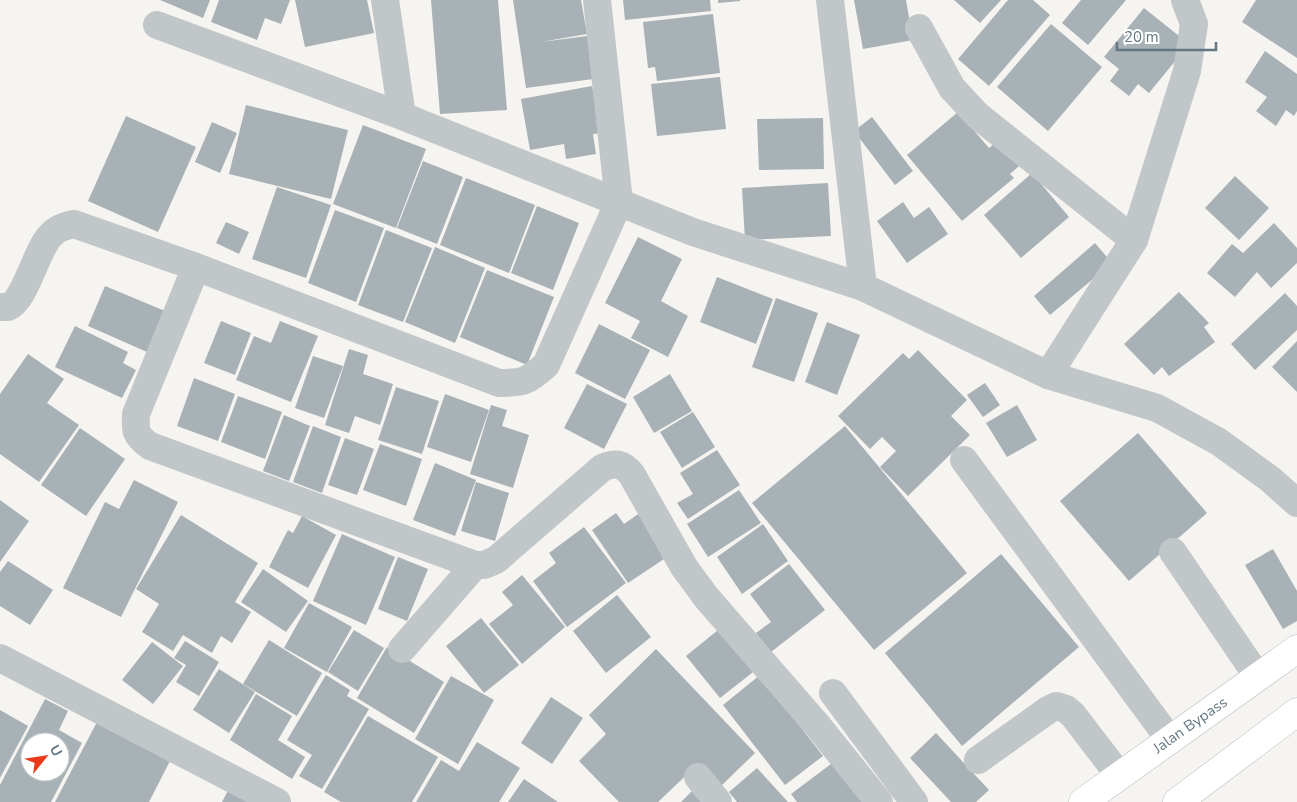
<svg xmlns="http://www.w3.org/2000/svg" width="1297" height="802" font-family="'Nunito Sans',sans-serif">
	<rect width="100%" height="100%" fill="#f5f4f0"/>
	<g fill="#a8b1b5" fill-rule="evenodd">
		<polygon points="160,0 210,0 203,18"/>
		<polygon points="219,0 290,0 281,24 265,18 257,40 211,22"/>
		<polygon points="295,0 367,0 374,33 305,47"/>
		<polygon points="431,0 498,0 507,110 440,114"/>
		<polygon points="513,0 581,0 587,34 541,42 587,36 593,79 526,88"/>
		<polygon points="623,0 710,0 711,11 625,20"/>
		<polygon points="718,0 740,0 740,1 718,3"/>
		<polygon points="854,0 906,0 913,40 863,49"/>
		<polygon points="954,0 1001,0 980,23"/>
		<polygon points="1008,0 1033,0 1050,15 989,86 958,59"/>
		<polygon points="1081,0 1126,0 1088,45 1062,23"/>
		<polygon points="1256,0 1297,0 1297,58 1242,22"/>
		<polygon points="1144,8 1189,44 1149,93 1138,84 1129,96 1110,81 1119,69 1104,57"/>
		<polygon points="713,14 720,73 657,81 655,67 648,68 643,22"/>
		<polygon points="1051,24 1102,67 1048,131 997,87"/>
		<polygon points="1265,51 1297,74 1297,111 1294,116 1286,110 1276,126 1256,111 1267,97 1245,82"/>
		<polygon points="720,77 726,129 657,136 651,84"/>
		<polygon points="592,86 601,133 593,134 596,154 566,159 564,144 530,150 521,99"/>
		<polygon points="246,105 348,130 331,199 229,174"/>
		<polygon points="958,112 989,148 998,141 1019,166 1010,174 1014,178 962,221 907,155"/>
		<polygon points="126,116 196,147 158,232 88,201"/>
		<polygon points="872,117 913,171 895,185 854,131"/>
		<polygon points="823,118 824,169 759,170 757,119"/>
		<polygon points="212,122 237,133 220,173 195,162"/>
		<polygon points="363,125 426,149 396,228 333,204"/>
		<polygon points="423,161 463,177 437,244 397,228"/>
		<polygon points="1032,173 1069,217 1021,258 984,215"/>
		<polygon points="1235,176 1269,208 1239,240 1205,208"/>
		<polygon points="466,178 535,205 509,273 440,245"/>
		<polygon points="828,183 831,236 745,240 742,188"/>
		<polygon points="277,187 331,205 306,278 252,259"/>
		<polygon points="903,202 914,218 929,207 948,234 907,263 877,221"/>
		<polygon points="537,206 579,223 553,290 511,273"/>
		<polygon points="335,210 384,228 356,302 308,283"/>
		<polygon points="226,222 249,232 239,254 216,243"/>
		<polygon points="1274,223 1297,248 1297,263 1271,288 1257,272 1235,297 1207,273 1232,244 1243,253"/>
		<polygon points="386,230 432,248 403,322 358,305"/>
		<polygon points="638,237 682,259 661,301 688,316 668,357 631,338 640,321 605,303"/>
		<polygon points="1095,243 1112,263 1050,315 1034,296"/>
		<polygon points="435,247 485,268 455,343 405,322"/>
		<polygon points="487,270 554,297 527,365 460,337"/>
		<polygon points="717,277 773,299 756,344 700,322"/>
		<polygon points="105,286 165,311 147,352 88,326"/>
		<polygon points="1179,292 1209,323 1204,327 1215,342 1169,376 1162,367 1154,375 1124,344"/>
		<polygon points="1285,293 1297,306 1297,330 1255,370 1231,344"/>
		<polygon points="776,298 818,313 794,382 752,367"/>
		<polygon points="221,321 251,333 235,375 204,363"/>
		<polygon points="280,321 318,336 291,402 236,380 254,336 271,343"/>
		<polygon points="827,322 860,335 837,395 805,382"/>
		<polygon points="599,324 650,350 625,399 575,373"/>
		<polygon points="75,326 128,352 123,363 136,370 122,398 55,367"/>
		<polygon points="1297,341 1297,392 1272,367"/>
		<polygon points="349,349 368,355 363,374 393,384 380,425 355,416 349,433 325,425"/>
		<polygon points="918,350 967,400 951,416 970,435 908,496 880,467 896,451 882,437 870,449 838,416 903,353 909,359"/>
		<polygon points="28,354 64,379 47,403 79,425 39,482 0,454 0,394"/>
		<polygon points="313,356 343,366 324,418 295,408"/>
		<polygon points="670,374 692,411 654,433 633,397"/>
		<polygon points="194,378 235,394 218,441 177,426"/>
		<polygon points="985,383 1000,405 983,417 967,395"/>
		<polygon points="587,384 627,404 604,449 564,428"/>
		<polygon points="396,387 439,401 422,454 378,440"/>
		<polygon points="445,394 489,410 471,462 427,447"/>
		<polygon points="238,396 282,412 265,459 221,442"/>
		<polygon points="491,405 507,410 502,426 529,435 513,488 470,474"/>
		<polygon points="1017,405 1037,440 1007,457 986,423"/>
		<polygon points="693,412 715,447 682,468 660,432"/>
		<polygon points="284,415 310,426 289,481 263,471"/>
		<polygon points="313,426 341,437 322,493 293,482"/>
		<polygon points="845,426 967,573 874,650 752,503"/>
		<polygon points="80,428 125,459 86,516 41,485"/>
		<polygon points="1138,433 1207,513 1129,581 1060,501"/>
		<polygon points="345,438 374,449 357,495 328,485"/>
		<polygon points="380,444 422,459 406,506 363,490"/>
		<polygon points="717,450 740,485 688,519 677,503 693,494 680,473"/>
		<polygon points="435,463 476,480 455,536 413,520"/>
		<polygon points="134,480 178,502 121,617 63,588 105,502 119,509"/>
		<polygon points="476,482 509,493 495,541 461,531"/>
		<polygon points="739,490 761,523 708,557 687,524"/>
		<polygon points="0,500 29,521 0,562"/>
		<polygon points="641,512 670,555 628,583 592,530 616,513 624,524"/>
		<polygon points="181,515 258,563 235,602 251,612 232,643 221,636 212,653 183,635 173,651 142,632 159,604 136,589"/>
		<polygon points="302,516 336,535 308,588 269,567 288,530 293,533"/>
		<polygon points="763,524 788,561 742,594 717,557"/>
		<polygon points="584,527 626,583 567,627 533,581 556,563 549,553"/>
		<polygon points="342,534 395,557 366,625 313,601"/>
		<polygon points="1273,549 1297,591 1297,621 1283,629 1245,565"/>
		<polygon points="1001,554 1079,647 962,746 885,653"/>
		<polygon points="398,557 428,569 407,621 378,609"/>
		<polygon points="8,561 53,590 30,625 0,606 0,572"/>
		<polygon points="789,564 825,610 771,652 756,633 771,622 750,594"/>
		<polygon points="263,569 308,601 286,632 241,602"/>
		<polygon points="522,575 565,627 522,664 489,624 513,605 502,592"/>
		<polygon points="617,595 651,637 606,673 573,631"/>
		<polygon points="309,603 352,627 327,672 284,648"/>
		<polygon points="481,618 519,665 484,693 446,646"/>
		<polygon points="723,626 757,669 720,698 686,656"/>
		<polygon points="354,630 384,648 358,691 328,672"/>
		<polygon points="269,640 322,673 297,716 243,684"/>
		<polygon points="185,641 219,662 199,696 176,682 186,665 174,658"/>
		<polygon points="152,642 183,666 153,704 122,680"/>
		<polygon points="387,647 444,682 414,733 357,698"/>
		<polygon points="656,649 755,753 721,786 699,763 658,802 619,802 579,761 606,734 589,715"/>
		<polygon points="219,669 255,692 229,733 193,710"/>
		<polygon points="326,675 350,690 347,696 369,709 322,789 299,776 312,755 287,740"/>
		<polygon points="760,675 823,756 785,785 723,705"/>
		<polygon points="451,676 494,700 458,764 415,739"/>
		<polygon points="256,694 292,716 278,740 305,757 292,779 230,740"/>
		<polygon points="551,697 583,718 552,764 521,743"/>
		<path d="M45 699 68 711 59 730 82 743 51 802H0V785ZM30 742H60V772H30Z"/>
		<polygon points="0,710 28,726 0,778"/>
		<polygon points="368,716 438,757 412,802 341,802 324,792"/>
		<polygon points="98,720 171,759 149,802 55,802"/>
		<polygon points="936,733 989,790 976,802 951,802 910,758"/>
		<polygon points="477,742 520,768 499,802 416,802 441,760 459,771"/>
		<polygon points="839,758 868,802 797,802 791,794"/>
		<polygon points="757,768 788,802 737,802 729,792"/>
		<polygon points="524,779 558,802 508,802"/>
		<polygon points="231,785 267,802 222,802"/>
		<polygon points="696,787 710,802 681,802"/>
	</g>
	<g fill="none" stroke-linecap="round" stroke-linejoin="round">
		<defs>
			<g id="highway">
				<polyline points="1083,802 1297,649"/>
				<polyline points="1177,802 1297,712"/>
			</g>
		</defs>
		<use href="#highway" stroke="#b6b9bc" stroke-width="29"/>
		<g stroke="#c1c6c8" stroke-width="28">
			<polyline points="385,0 402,116"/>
			<polyline points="830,0 863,287"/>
			<polyline points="157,25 402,116 693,232 863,287 1048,375 1157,408 1219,442 1270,479 1297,503"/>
			<polyline points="919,28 952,88 977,115 1134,240"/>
			<path d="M196 267 136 414C135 431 135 435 150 446L475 565H484L496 560 602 468C615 462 623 463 632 475L684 567 706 597 818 726 879 802"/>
			<path d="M0 307C3 307 5 307 8 307 25 301 36 251 50 236 57 228 65 226 74 224L196 267 499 383C524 383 528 381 546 365L619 202 597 0"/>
			<polyline points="1048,375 1134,240 1187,71 1194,24 1185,0"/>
			<polyline points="964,460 1170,740"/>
			<polyline points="1173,552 1258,677"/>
			<polyline points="402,649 475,565"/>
			<polyline points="0,658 277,802"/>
			<polyline points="833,693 914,802"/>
			<polyline points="978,760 1048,710 1056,706 1066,709 1073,715 1119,775"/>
			<polyline points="698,777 718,802"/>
		</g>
		<use href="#highway" stroke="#fff" stroke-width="28"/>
	</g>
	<g text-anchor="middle" stroke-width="5" stroke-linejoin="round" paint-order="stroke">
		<g font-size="15" fill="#627783" stroke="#fff">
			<text transform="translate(1190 725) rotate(-35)" y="5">Jalan Bypass</text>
		</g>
	</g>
	<g transform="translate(45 757) rotate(60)"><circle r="24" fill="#ffffff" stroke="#c0c9cd"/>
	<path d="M0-4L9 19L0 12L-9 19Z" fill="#eb3a19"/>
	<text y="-8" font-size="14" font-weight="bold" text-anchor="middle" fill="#627783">U</text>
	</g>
	<path d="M1117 42v8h99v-8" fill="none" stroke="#627783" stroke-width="2.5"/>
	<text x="1124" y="42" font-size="15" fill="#627783" stroke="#ffffff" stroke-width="4" paint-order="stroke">20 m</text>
</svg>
